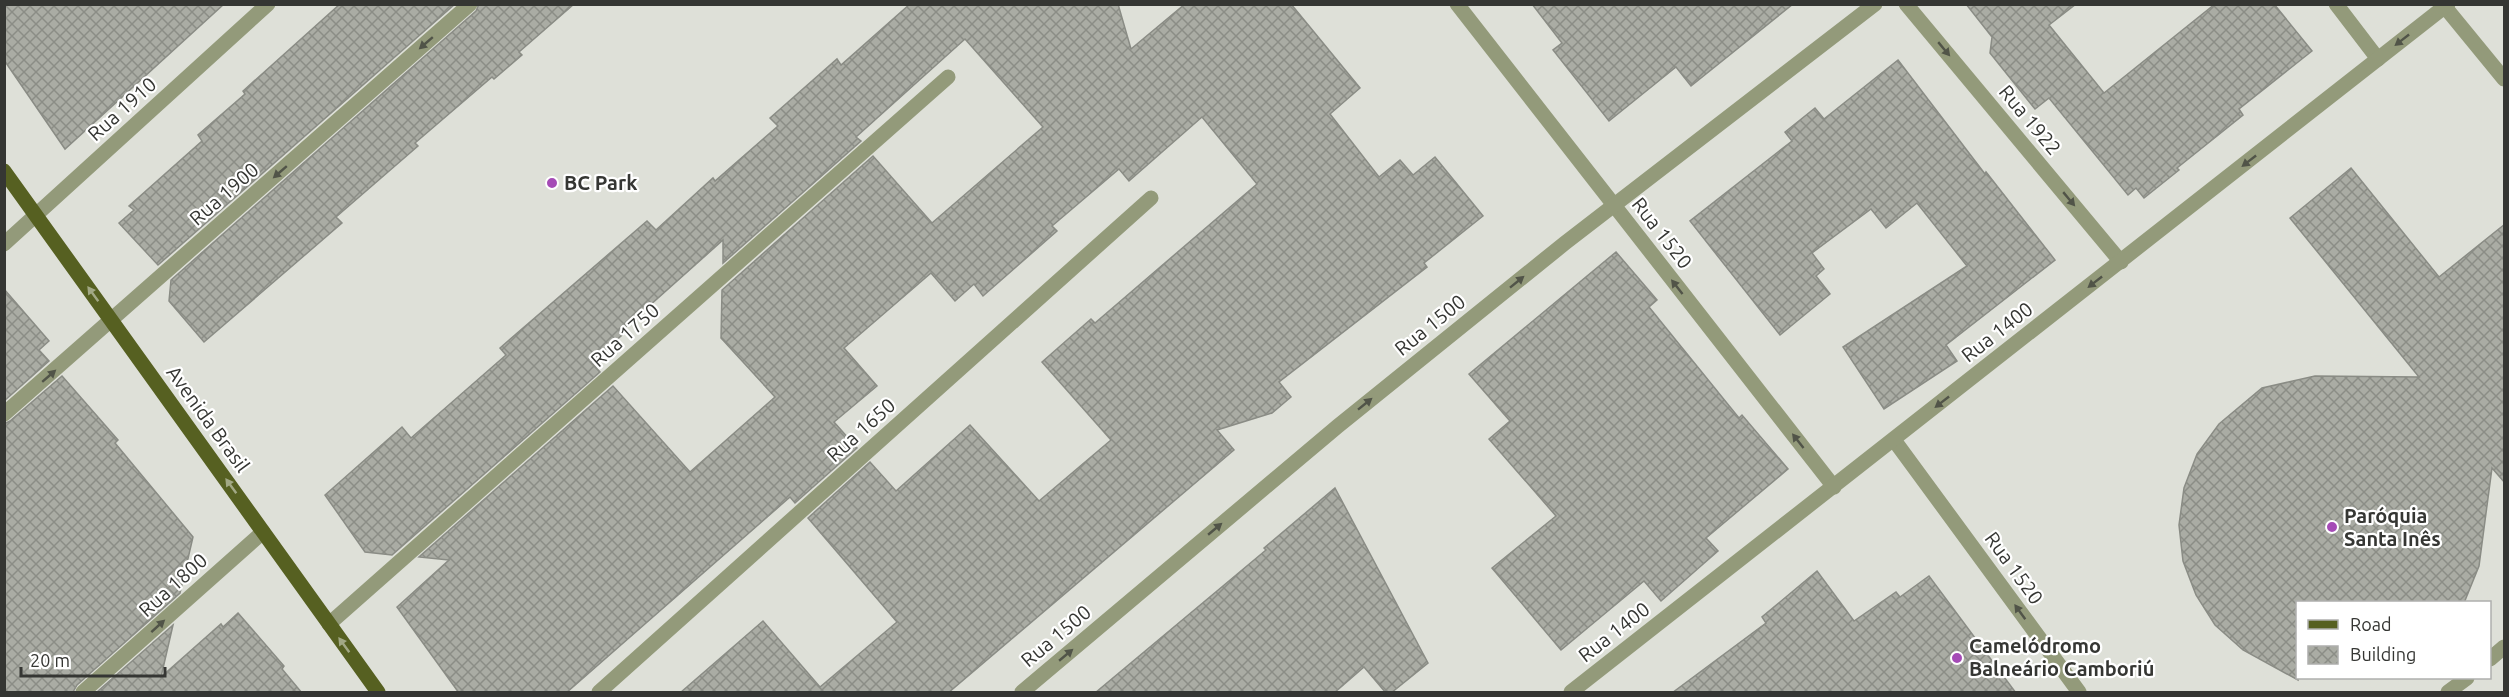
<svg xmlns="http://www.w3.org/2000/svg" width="2509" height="697" font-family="Ubuntu,sans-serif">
	<defs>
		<pattern id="building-cross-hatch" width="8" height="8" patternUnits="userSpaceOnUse" patternTransform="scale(1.5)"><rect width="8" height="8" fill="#aaaca4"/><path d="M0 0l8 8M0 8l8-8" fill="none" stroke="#8b8d86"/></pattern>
	</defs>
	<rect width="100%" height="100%" fill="#dee0d8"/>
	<g fill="url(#building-cross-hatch)" stroke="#8a8c85" stroke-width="1.5">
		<polygon points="4,4 224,4 65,149 4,60"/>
		<polygon points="340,4 455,4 158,265 119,223 134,210 129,206 202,141 198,135 245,94 243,91"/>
		<polygon points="479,4 574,4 519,52 522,55 494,79 492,77 415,143 418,146 336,217 342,223 204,342 169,301 171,280 476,11"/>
		<polygon points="910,4 1118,4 1131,49 1185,4 1291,4 1360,88 1330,114 1379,177 1400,160 1413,175 1435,157 1483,216 1424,263 1427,267 1279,382 1291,397 1272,413 1217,430 1234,450 948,693 680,693 763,621 820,687 897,622 808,518 870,462 896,491 970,425 1039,501 1111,440 1042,362 1091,319 1095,323 1257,184 1202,117 1129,181 1119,169 1052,226 1057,231 983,296 974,284 955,301 931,273 844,348 877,386 834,422 857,448 795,503 790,497 566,693 459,693 397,607 449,560 419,557 613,386 690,472 775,397 721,338 722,290 873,156 932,223 1043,127 965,39 856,137 861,141 723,263 723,240 620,332 622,335 591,362 600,372 392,555 365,552 325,495 402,427 411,438 506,355 500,348 647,221 656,230 713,178 715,181 778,126 770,118 837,59 841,65"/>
		<polygon points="1532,4 1793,4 1691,86 1676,67 1609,121 1553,50 1562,43"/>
		<polygon points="1966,4 2076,4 2049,25 2104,93 2215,4 2274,4 2312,51 2239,109 2243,115 2177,168 2179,170 2144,198 2136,188 2128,195 2049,98 2035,109 1990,53 1992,37"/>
		<polygon points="1898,60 1985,174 1986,172 2055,260 1946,345 1957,361 1884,409 1843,347 1967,266 1917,203 1886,228 1871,209 1812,253 1824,269 1816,276 1830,294 1780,335 1690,221 1792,141 1785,132 1815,108 1824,119"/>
		<polygon points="2351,168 2439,277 2505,224 2505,483 2492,468 2479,566 2464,603 2298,603 2298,680 2243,650 2215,625 2196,595 2183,561 2179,525 2184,488 2197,454 2219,424 2262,388 2315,376 2419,377 2290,218"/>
		<polygon points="1616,252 1657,300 1649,307 1739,418 1742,415 1788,469 1706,538 1718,551 1661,601 1644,581 1561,650 1492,568 1556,516 1489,439 1510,421 1469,374"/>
		<polygon points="4,289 49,341 39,350 49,361 4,401"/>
		<polygon points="62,376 118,440 115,443 193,537 180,593 77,685 73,692 4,693 4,424 10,421"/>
		<polygon points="1335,488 1428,663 1391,693 1386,693 1364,667 1334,693 1095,693 1266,550 1264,548"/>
		<polygon points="1817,571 1854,621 1896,592 1900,597 1929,576 2016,693 1672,693 1766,623 1762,617"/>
		<polygon points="238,613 284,666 282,669 302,693 97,692 173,625 161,677 221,624 223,627"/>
	</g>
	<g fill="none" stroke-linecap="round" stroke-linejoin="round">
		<g stroke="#939a7a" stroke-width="15">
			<polyline points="1457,4 1834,487"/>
			<polyline points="1906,4 2121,262"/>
			<polyline points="2336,4 2378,59"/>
			<polyline points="2445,7 2504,79"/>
			<polyline points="4,244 268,4"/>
			<polyline points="4,414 470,4"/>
			<polyline points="1894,440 2079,692"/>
			<polyline points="329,624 948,77"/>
			<polyline points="2490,659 2504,647"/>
			<polyline points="83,692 263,532"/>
			<polyline points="599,692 1151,198"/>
			<polyline points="1022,692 1338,426 1565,243 1875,4"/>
			<polyline points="1571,692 2448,4"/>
			<polyline points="2448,692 2467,678"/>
		</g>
		<polyline stroke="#566021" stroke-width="15" points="4,171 378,692"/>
	</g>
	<defs><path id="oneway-solid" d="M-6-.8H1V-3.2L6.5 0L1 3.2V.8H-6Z" transform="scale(1.5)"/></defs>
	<g fill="#515448">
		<use href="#oneway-solid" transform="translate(2402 40) rotate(142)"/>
		<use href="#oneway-solid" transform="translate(426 43) rotate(139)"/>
		<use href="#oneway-solid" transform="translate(1944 49) rotate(50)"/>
		<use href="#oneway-solid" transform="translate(2249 161) rotate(142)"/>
		<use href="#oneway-solid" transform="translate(280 172) rotate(139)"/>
		<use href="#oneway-solid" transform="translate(2069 199) rotate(50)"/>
		<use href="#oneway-solid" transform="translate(1517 282) rotate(-39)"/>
		<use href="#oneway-solid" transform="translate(2095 282) rotate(142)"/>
		<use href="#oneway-solid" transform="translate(1677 287) rotate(-128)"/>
		<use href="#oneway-solid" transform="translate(49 376) rotate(-41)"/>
		<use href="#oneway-solid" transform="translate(1942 402) rotate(142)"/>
		<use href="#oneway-solid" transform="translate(1365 404) rotate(-39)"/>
		<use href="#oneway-solid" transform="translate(1798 441) rotate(-128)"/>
		<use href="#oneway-solid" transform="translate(1215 529) rotate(-40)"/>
		<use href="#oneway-solid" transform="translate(2020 612) rotate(-126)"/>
		<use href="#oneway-solid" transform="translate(158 626) rotate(-42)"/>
		<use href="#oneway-solid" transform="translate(1066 655) rotate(-40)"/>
	</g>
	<g fill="#a2a885">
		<use href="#oneway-solid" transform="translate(93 294) rotate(-126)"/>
		<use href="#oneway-solid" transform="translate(231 486) rotate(-126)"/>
		<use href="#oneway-solid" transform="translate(344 645) rotate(-126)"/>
	</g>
	<g fill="#a54bb6" stroke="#fff" stroke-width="2">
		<circle cx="552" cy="183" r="6"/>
		<circle cx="2332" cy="527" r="6"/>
		<circle cx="1957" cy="658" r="6"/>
	</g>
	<g text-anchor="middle" stroke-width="4.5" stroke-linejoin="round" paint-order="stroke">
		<g font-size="20" fill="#353633" stroke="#fff">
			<text transform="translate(122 109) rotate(-42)" y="7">Rua 1910</text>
			<text transform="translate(2030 120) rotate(50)" y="7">Rua 1922</text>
			<text transform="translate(224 194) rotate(-41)" y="7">Rua 1900</text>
			<text transform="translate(1662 233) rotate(52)" y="7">Rua 1520</text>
			<text transform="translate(1430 325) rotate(-39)" y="7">Rua 1500</text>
			<text transform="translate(1997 332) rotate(-38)" y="7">Rua 1400</text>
			<text transform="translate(625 335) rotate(-42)" y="7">Rua 1750</text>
			<text transform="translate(208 419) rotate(54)" y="7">Avenida Brasil</text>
			<text transform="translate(861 430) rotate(-42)" y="7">Rua 1650</text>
			<text transform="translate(2014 568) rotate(54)" y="7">Rua 1520</text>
			<text transform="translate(173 585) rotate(-42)" y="7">Rua 1800</text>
			<text transform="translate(1614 632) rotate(-38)" y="7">Rua 1400</text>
			<text transform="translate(1056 636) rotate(-40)" y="7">Rua 1500</text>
		</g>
		<g font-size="20" font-weight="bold" fill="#353633" stroke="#fff" text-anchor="start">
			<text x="564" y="190">BC Park</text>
			<text x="2344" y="523">Paróquia<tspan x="2344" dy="23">Santa Inês</tspan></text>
			<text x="1969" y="653">Camelódromo<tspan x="1969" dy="23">Balneário Camboriú</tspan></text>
		</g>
	</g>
	<rect width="2509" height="697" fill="none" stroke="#353633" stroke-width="12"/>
	<rect x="2296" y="601" width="195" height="78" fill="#ffffff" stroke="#aeafad" stroke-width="1.5"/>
	<rect x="2308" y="620" width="30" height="9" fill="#566021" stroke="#aeafad" stroke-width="1.5"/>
	<text x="2350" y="631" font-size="18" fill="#353633">Road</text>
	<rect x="2308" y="646" width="30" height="18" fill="url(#building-cross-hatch)" stroke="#aeafad" stroke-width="1.5"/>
	<text x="2350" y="661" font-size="18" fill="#353633">Building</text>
	<path d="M21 667v9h144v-9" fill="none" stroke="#353633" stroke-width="3"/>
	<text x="30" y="667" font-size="18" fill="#353633" stroke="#ffffff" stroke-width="4.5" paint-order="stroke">20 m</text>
</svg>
